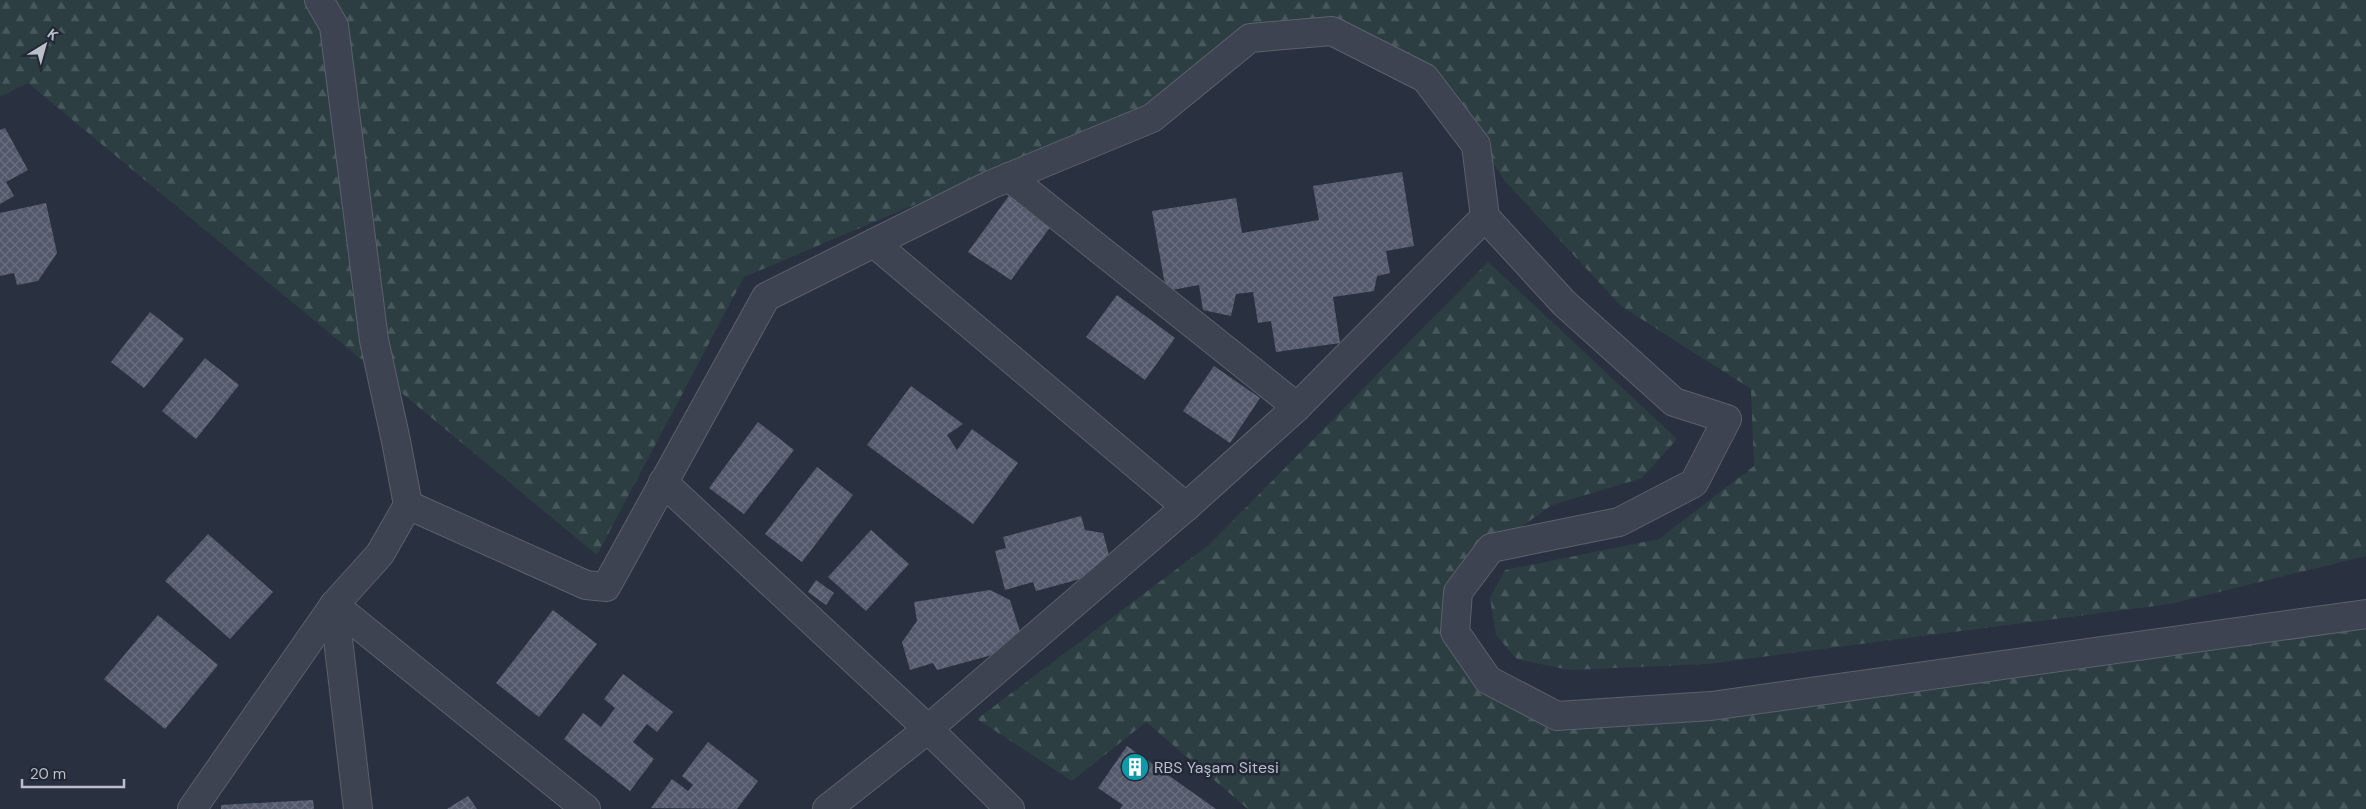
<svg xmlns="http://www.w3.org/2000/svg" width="2366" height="809" font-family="'DM Sans',sans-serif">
	<defs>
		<pattern id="forest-firs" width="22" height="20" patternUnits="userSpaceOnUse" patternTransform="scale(1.25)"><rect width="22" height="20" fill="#2c3e42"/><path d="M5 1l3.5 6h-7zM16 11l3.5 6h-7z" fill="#48585c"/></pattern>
		<pattern id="building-cross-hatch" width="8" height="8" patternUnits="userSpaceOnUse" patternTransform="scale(1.25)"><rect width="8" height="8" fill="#53596b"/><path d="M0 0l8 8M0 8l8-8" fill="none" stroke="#6a6f7f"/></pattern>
	</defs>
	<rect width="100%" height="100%" fill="#293140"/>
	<g fill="url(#forest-firs)">
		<polygon points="0,0 2366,0 2366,556 2170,604 1707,664 1569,670 1517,659 1496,635 1490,598 1505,570 1659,539 1754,466 1751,389 1621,306 1504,180 1474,132 1336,24 1188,72 1116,126 966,183 744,277 597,555 28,83 0,97"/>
		<polygon points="1488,262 1677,439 1642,478 1552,505 1491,548 1455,632 1488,680 1557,716 2366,614 2366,809 1248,809 1146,722 1072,781 977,719 1210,544"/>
	</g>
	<g fill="url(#building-cross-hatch)">
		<polygon points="5,128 28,170 6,182 14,196 0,204 0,130"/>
		<polygon points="1402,172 1414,246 1386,251 1390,273 1377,276 1374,291 1333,297 1340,343 1276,352 1271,321 1258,323 1253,292 1236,294 1231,316 1203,310 1199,285 1166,291 1152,211 1236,198 1242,233 1319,220 1313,186"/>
		<polygon points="1011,193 1051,226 1011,280 968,252"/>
		<polygon points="46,203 57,253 38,281 17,285 14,273 0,276 0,213"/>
		<polygon points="1117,295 1175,338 1145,380 1086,337"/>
		<polygon points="150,312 184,339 144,388 111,362"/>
		<polygon points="205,358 239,385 196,439 162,411"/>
		<polygon points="1214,366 1260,398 1230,443 1183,411"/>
		<polygon points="911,386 963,424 947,435 957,450 972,429 1018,463 973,524 867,445"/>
		<polygon points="758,422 794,450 744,514 709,488"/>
		<polygon points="817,467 853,495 802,562 765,534"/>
		<polygon points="1081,516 1085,530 1103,533 1113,570 1036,591 1033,582 1005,590 995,551 1006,548 1003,537"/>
		<polygon points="871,530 909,564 866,611 828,577"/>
		<polygon points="208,534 273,592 230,639 165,581"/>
		<polygon points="816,580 834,593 826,605 808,592"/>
		<polygon points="990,590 1010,600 1021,635 1003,652 937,670 933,663 910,670 902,642 917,621 914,602"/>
		<polygon points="553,610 597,644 539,717 496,683"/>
		<polygon points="158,615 218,665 165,729 104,679"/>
		<polygon points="623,674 673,712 657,732 647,724 633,742 654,759 630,791 564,739 583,713 601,727 615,708 604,699"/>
		<polygon points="708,742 758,781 737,809 651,808 672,779 688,791 693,785 682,776"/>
		<polygon points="1127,746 1216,809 1120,809 1123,805 1098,788"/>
		<polygon points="468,796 477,809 447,809"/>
		<polygon points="313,800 314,809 221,809 221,805"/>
	</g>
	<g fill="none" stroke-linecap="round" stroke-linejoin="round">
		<defs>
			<g id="minor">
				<polyline points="1009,177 1297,407"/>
				<polyline points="874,243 1186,507"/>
				<polyline points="663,482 928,729 1010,809"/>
				<polyline points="408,505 586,585 606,587 766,297 990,185 1152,118 1250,38 1332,31 1425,78 1476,145 1485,217 1564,303 1674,402 1727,419 1694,483 1619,522 1491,548 1458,592 1455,632 1488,680 1557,716 1711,706 2366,614"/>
				<polyline points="334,605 586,809"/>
				<polyline points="334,605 358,809"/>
				<polyline points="192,809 334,605 380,554 408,505 396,441 374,340 334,26 319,0"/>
				<polyline points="827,809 928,729 1186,507 1297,407 1485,217"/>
			</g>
		</defs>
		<use href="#minor" stroke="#5b616d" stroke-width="30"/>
		<use href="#minor" stroke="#3d4350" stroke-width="28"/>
	</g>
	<defs>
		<symbol id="building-disc" viewBox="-11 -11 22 22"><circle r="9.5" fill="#0f9aa8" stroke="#222835"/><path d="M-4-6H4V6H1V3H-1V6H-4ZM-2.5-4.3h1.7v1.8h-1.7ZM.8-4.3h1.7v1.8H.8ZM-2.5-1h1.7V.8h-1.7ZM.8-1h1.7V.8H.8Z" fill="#fff"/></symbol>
	</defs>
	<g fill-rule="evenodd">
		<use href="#building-disc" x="1119" y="751" width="32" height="32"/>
	</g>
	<g text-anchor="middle" stroke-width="5" stroke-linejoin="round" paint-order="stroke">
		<g font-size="16" fill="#babfca" stroke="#222835" text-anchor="start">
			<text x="1154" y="773">RBS Yaşam Sitesi</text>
		</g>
	</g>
	<g transform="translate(45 45) rotate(37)" stroke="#222835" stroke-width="4" paint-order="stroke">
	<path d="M0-4L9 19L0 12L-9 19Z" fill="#babfca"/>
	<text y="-8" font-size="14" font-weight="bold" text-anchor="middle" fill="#babfca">K</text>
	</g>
	<path d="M22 779v8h102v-8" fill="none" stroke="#babfca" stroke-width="2.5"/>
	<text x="30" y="779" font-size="15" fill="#babfca" stroke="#222835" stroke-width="4" paint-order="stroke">20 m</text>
</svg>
